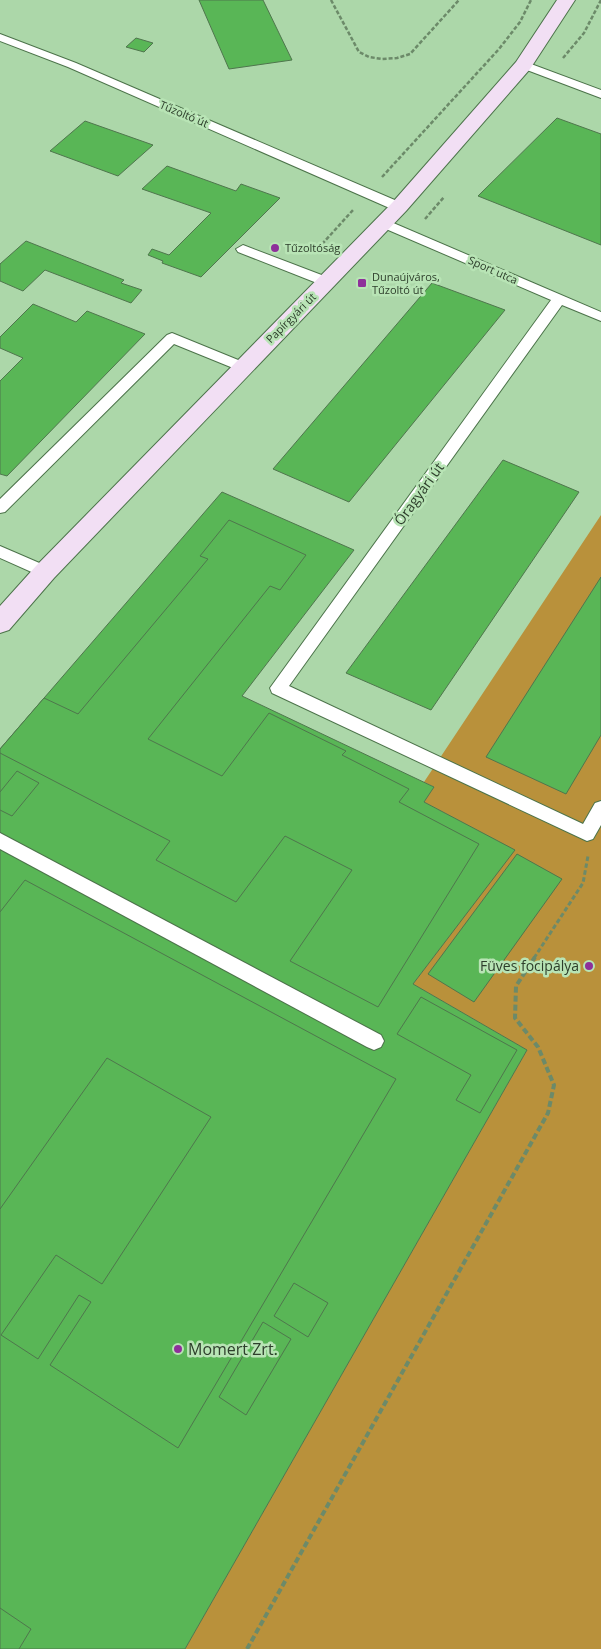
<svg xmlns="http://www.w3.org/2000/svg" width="601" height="1649" font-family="'Open Sans',sans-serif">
	<rect width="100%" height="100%" fill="#acd7a9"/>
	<polygon fill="#b9913b" points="601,515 601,1649 185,1649 527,1050 413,984 514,850 424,802 434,787 424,782"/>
	<g fill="#59b656" stroke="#4f764d">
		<polygon points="199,0 263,0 292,60 229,69"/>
		<polygon points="136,38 153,43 144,52 126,47"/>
		<polygon points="557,118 601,134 601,245 478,196"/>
		<polygon points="85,121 153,145 118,176 50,151"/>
		<polygon points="167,166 236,191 241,184 280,198 201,277 162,263 163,261 148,255 152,249 169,255 211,213 142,189"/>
		<polygon points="26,241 124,280 121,283 142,290 131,303 45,270 23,291 0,281 0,264"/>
		<polygon points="432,283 505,310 349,502 273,469"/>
		<polygon points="33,304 76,322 87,311 145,334 7,476 0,474 0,381 23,358 0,348 0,337"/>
		<polygon points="503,460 579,492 431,710 346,673"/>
		<polygon points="222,492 354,550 242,696 434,787 424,802 515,850 413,984 527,1050 185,1649 0,1649 0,749"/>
		<polygon points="229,520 306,555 280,590 270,586 148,739 222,776 269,713 346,751 342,755 409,789 399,802 479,844 378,1007 290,961 352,870 285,836 236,902 156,860 170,841 0,753 0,749 44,698 78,714 208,559 200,556"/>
		<polygon points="601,577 601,735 566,794 486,757"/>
		<polygon points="17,771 39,783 12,816 0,810 0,792"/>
		<polygon points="517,854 562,879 474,1002 428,974"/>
		<polygon points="25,880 396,1079 178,1448 50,1365 91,1302 79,1295 38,1359 1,1335 56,1255 102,1284 211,1117 107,1058 0,1209 0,912"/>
		<polygon points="421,997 517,1050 480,1113 456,1100 471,1075 397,1034"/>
		<polygon points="294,1283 328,1303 308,1337 274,1316"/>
		<polygon points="263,1322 291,1339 246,1415 219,1397"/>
		<polygon points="0,1608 31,1629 19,1649 0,1649"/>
	</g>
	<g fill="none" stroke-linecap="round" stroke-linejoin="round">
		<defs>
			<g id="lane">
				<polygon points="0,34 76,63 404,204 405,207 399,211 394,210 68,67 0,41"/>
				<polygon points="523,61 601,90 601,98 519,67 517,65"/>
				<polygon points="384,219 601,312 601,321 562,305 289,686 583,824 595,803 601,801 601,825 593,839 587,841 272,693 270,688 551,300 379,226 378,223"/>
				<polygon points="243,245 332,279 334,282 327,286 322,285 238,252 236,249"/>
				<polygon points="172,333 248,364 250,367 248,370 238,370 174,344 5,512 0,513 0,499 167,335"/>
				<polygon points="0,546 51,568 53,572 51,576 45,578 0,558"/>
				<polygon points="0,833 381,1035 384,1041 381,1047 374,1050 367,1047 0,849"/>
			</g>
			<polygon id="secondary" points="557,0 575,0 530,69 406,211 54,578 9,630 0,633 0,606 36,566 392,203 516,62"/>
		</defs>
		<use href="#lane" stroke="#4c734a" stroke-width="2"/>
		<use href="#secondary" stroke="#4c734a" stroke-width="2"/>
		<g stroke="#6c8a69" stroke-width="2.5" stroke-dasharray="4 2" stroke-linecap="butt">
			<polyline points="331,0 359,52 369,57 382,59 397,58 410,54 459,0"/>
			<polyline points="563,58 584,33 601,0"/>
			<polyline points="382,177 499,49 520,22 531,0"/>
			<polyline points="425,219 444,197"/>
			<polyline points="314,253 353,210"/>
		</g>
		<polyline stroke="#6c8a69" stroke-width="3" stroke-dasharray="4.5 2.5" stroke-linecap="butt" points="534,958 583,883 588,856"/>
		<polyline stroke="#6c8a69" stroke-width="4" stroke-dasharray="6 3" stroke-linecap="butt" points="247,1649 548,1113 554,1085 538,1047 515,1018 516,986 535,957"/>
		<use href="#lane" fill="#fff" fill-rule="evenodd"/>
		<use href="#secondary" fill="#f2dff4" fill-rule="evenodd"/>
	</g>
	<g fill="#8e309a" stroke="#b8e4b5" stroke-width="2">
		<circle cx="275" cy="248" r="5"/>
		<rect x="357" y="278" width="10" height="10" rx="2.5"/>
		<circle cx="589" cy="966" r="5"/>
		<circle cx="178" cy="1349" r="5"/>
	</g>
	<g text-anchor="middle" stroke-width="5" stroke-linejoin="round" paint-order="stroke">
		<g font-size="11" fill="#2d3e2b" stroke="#b8e4b5">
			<text transform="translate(184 114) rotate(23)" y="4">Tűzoltó út</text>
			<text transform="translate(493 270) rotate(24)" y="4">Sport utca</text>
			<text transform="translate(291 318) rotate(-45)" y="4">Papírgyári út</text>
		</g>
		<g font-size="11" fill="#2d3e2b" stroke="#b8e4b5" text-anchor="start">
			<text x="285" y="252">Tűzoltóság</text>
			<text x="372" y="281">Dunaújváros,<tspan x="372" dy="13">Tűzoltó út</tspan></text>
		</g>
		<g font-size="14" fill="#2d3e2b" stroke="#b8e4b5">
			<text transform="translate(419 494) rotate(-54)" y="5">Óragyári út</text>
		</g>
		<g font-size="14" fill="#2d3e2b" stroke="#b8e4b5" text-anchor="end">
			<text x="579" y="971">Füves focipálya</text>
		</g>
		<g font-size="16" fill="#2d3e2b" stroke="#b8e4b5" text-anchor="start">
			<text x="188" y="1355">Momert Zrt.</text>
		</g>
	</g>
</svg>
